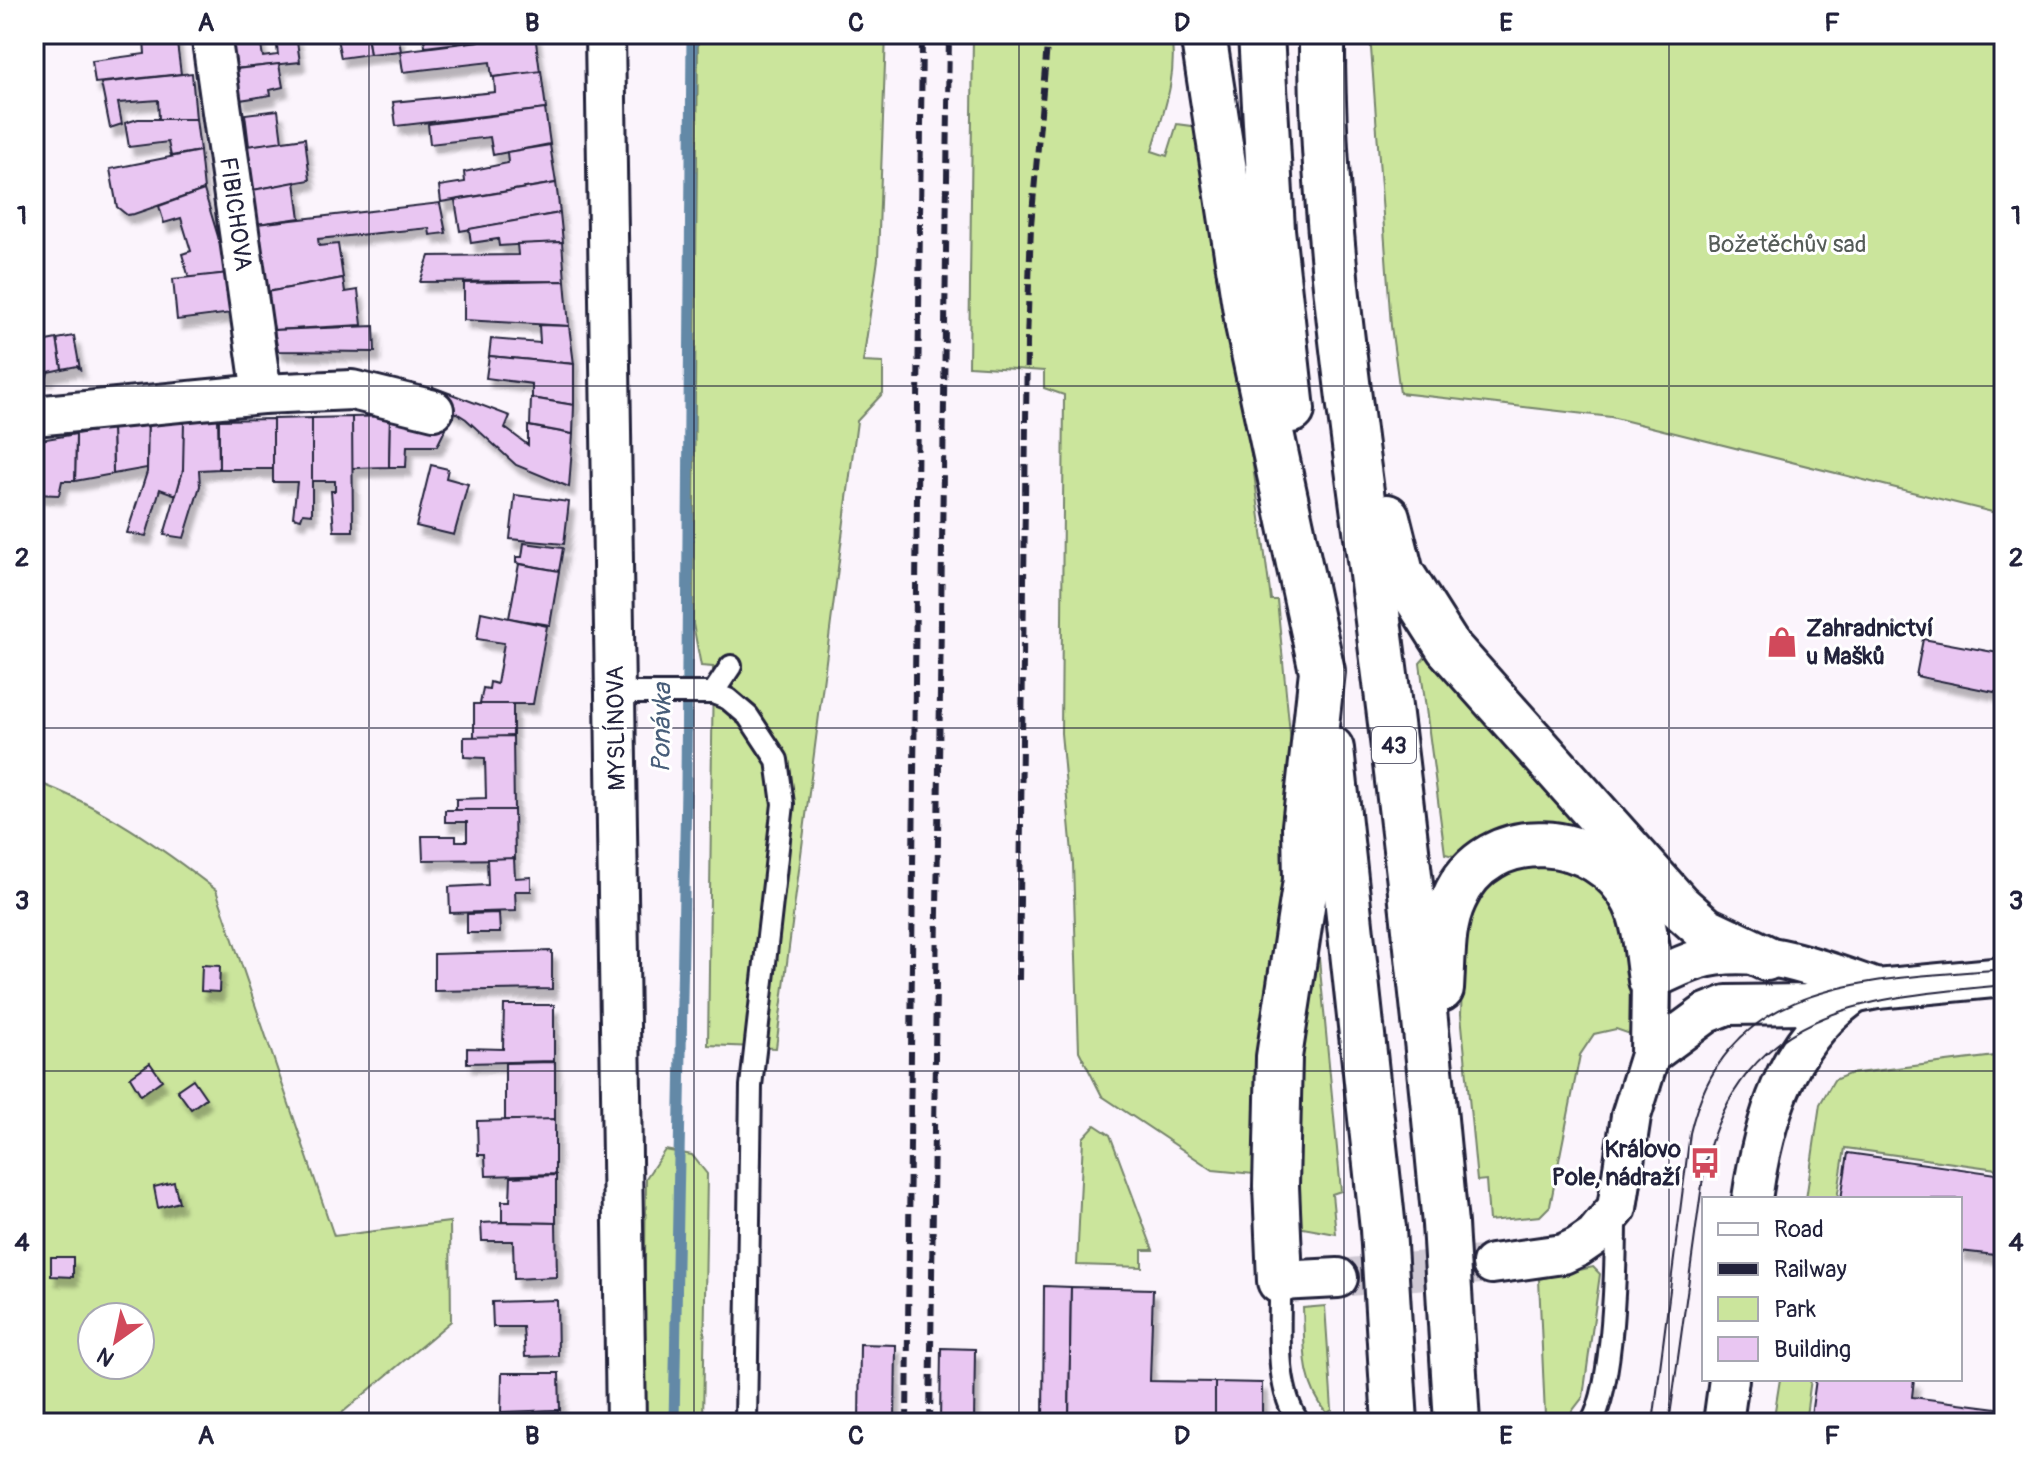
<svg xmlns="http://www.w3.org/2000/svg" width="2038" height="1457" font-family="Pangolin,sans-serif">
	<defs>
		<filter id="shadow"><feDropShadow dx="5" dy="9" stdDeviation="2" flood-color="#0004"/></filter>
	</defs>
	<rect width="100%" height="100%" fill="#fbf4fc"/>
	<filter id="ink" filterUnits="userSpaceOnUse"><feTurbulence type="fractalNoise" baseFrequency=".0125" numOctaves="2"/><feDisplacementMap in="SourceGraphic" scale="16" xChannelSelector="R" yChannelSelector="G"/><feConvolveMatrix kernelMatrix="1 2 1 2 8 2 1 2 1" color-interpolation-filters="sRGB"/></filter>
	<g filter="url(#ink)">
		<g fill="#cbe59c" stroke="#76846c" stroke-width="2" fill-rule="evenodd">
			<polygon points="698,34 886,34 878,259 863,362 883,363 883,393 857,421 776,1048 708,1045 713,667 701,666 693,624"/>
			<path d="M973 34H1171C1178 76 1164 111 1152 151L1167 156 1177 124 1199 127 1242 384 1271 600H1277L1292 754 1264 1175 1213 1170 1102 1096 1079 1051 1073 864 1061 733 1064 395 1044 388V371L969 366Z"/>
			<polygon points="1370,34 2004,34 2004,515 1611,417 1400,393 1391,326"/>
			<polygon points="1427,655 1575,821 1568,825 1527,824 1458,857 1445,854 1420,663"/>
			<path d="M34 781C99 804 162 848 216 890L334 1236 450 1222 451 1321 330 1423H34ZM92 1317H140V1365H92Z"/>
			<polygon points="1548,859 1615,893 1635,995 1630,1034 1616,1029 1594,1034 1580,1055 1550,1206 1540,1216 1489,1221 1486,1180 1477,1181 1461,1014 1464,920 1479,893 1498,873"/>
			<polygon points="1318,948 1341,1191 1332,1194 1336,1234 1297,1227 1295,1096"/>
			<polygon points="2004,1055 2004,1170 1845,1148 1837,1199 1806,1199 1820,1104 1834,1080 1849,1074"/>
			<polygon points="1095,1125 1110,1135 1153,1250 1142,1250 1142,1267 1077,1265 1083,1138"/>
			<polygon points="665,1150 692,1155 707,1174 703,1423 643,1423 646,1178"/>
			<polygon points="1593,1267 1600,1274 1583,1397 1563,1423 1508,1423 1508,1418 1545,1416 1539,1279"/>
			<path d="M1325 1306 1332 1410 1327 1413C1301 1382 1305 1347 1303 1308Z"/>
			<polygon points="1780,1379 1811,1379 1805,1423 1773,1423"/>
		</g>
		<g fill="none" stroke-linecap="round" stroke-linejoin="round">
			<polyline stroke="#6389a7" stroke-width="11" points="674,1423 686,786 692,34"/>
		</g>
		<g fill="#e9c6f2" stroke="#22223b" stroke-width="2" filter="url(#shadow)">
			<polygon points="229,34 259,34 263,57 278,55 276,38 296,35 300,62 234,69"/>
			<polygon points="336,34 367,34 370,54 341,58"/>
			<polygon points="367,34 398,34 401,51 370,54"/>
			<polygon points="424,34 534,34 425,47"/>
			<polygon points="535,34 540,72 492,77 490,62 403,72 400,51"/>
			<polygon points="176,36 181,74 95,83 92,61 145,54 144,39"/>
			<polygon points="279,64 283,87 270,90 271,95 240,100 236,69"/>
			<polygon points="541,71 546,109 396,126 393,102 495,92 494,77"/>
			<polygon points="192,73 196,119 159,119 158,100 118,103 122,124 110,128 101,83"/>
			<polygon points="545,109 550,144 493,155 490,137 430,144 428,124"/>
			<polygon points="278,110 282,142 249,146 245,114"/>
			<polygon points="138,119 196,119 200,151 171,156 168,142 129,147 125,123"/>
			<polygon points="305,138 310,180 253,190 247,146"/>
			<polygon points="550,145 556,183 441,202 439,186 465,182 464,172 508,163 507,152"/>
			<polygon points="200,151 204,190 134,214 127,215 117,207 110,169"/>
			<polygon points="295,182 300,218 258,224 253,190"/>
			<polygon points="556,183 560,213 460,231 455,200"/>
			<polygon points="204,190 229,273 189,278 182,254 191,251 181,218 164,223 159,206"/>
			<polygon points="440,203 446,233 430,235 429,228 318,239 319,246 338,244 343,278 267,292 257,224"/>
			<polygon points="560,213 563,242 499,246 498,239 471,243 469,229"/>
			<polygon points="562,242 565,281 420,282 429,256 518,255 517,244"/>
			<polygon points="229,273 232,313 177,320 173,279"/>
			<polygon points="343,278 345,292 358,290 362,325 274,330 267,292"/>
			<polygon points="565,281 569,326 464,320 464,283"/>
			<polygon points="38,322 47,376 34,378 34,323"/>
			<polygon points="539,325 569,326 574,364 489,356 491,339 540,343"/>
			<polygon points="374,326 375,352 278,351 274,330"/>
			<polygon points="74,336 80,369 77,366 62,369 57,339"/>
			<polygon points="57,339 62,369 48,372 47,376 41,342"/>
			<polygon points="489,356 574,364 574,405 532,398 532,384 486,378"/>
			<polygon points="433,387 510,416 505,428 528,445 528,426 573,434 569,487 516,465 466,419 433,398"/>
			<polygon points="531,398 574,405 573,434 530,426"/>
			<polygon points="390,416 389,467 352,468 352,417"/>
			<polygon points="390,416 442,425 446,428 437,446 407,446 406,467 389,467"/>
			<polygon points="352,417 353,531 334,531 331,491 335,491 335,481 312,481 312,418"/>
			<polygon points="312,418 312,514 303,513 301,519 293,517 297,482 273,482 273,419"/>
			<polygon points="218,419 219,469 199,470 200,486 184,538 164,535 183,470 183,420"/>
			<polygon points="273,419 273,469 219,469 219,420"/>
			<polygon points="148,421 147,468 113,474 112,428"/>
			<polygon points="148,421 184,421 183,470 176,495 160,489 146,536 127,533 147,472"/>
			<polygon points="112,428 113,474 75,481 76,434"/>
			<polygon points="76,434 75,481 62,481 59,495 34,494 34,441"/>
			<polygon points="431,465 448,469 446,478 468,484 454,535 416,526"/>
			<polygon points="515,495 569,502 564,544 510,539"/>
			<polygon points="524,543 563,548 559,571 516,563 516,557 522,557"/>
			<polygon points="519,564 559,571 550,625 509,618"/>
			<polygon points="481,612 547,626 533,704 480,704 483,688 489,689 490,682 497,684 504,643 477,639"/>
			<polygon points="1923,639 2004,654 2004,694 1916,676"/>
			<rect x="474" y="704" width="39" height="33"/>
			<polygon points="513,736 514,810 456,810 456,799 486,798 485,758 464,757 464,737"/>
			<polygon points="445,810 514,810 515,859 423,860 422,836 456,836 456,841 467,841 467,822 445,822"/>
			<polygon points="514,858 515,878 531,877 531,891 515,891 516,911 450,913 449,887 488,885 487,859"/>
			<polygon points="499,913 500,933 467,933 467,914"/>
			<polygon points="552,951 552,989 434,991 434,954"/>
			<polygon points="202,965 220,966 219,992 201,991"/>
			<polygon points="504,1005 554,1005 554,1061 467,1063 467,1048 503,1049"/>
			<polygon points="555,1062 555,1120 505,1120 505,1063"/>
			<polygon points="150,1063 162,1080 141,1095 130,1077"/>
			<polygon points="193,1079 206,1098 191,1109 177,1090"/>
			<polygon points="555,1119 555,1174 486,1176 485,1155 478,1155 477,1121"/>
			<polygon points="1848,1153 2004,1175 2004,1256 1960,1251 1960,1199 1841,1199"/>
			<polygon points="556,1175 556,1223 502,1222 502,1201 510,1201 511,1177"/>
			<polygon points="174,1182 179,1202 158,1208 154,1187"/>
			<polygon points="502,1222 556,1223 557,1277 514,1279 513,1241 482,1241 481,1223"/>
			<polygon points="51,1257 73,1257 73,1277 51,1276"/>
			<polygon points="1044,1286 1071,1287 1069,1423 1043,1423"/>
			<polygon points="1071,1287 1153,1289 1150,1381 1215,1382 1215,1423 1069,1423"/>
			<polygon points="557,1300 558,1356 525,1357 523,1327 493,1327 492,1302"/>
			<polygon points="860,1344 896,1345 895,1423 859,1423"/>
			<polygon points="941,1348 975,1349 974,1423 940,1423"/>
			<polygon points="502,1373 559,1373 560,1410 501,1412"/>
			<polygon points="1816,1379 1914,1379 1912,1397 2004,1409 2004,1423 1810,1423"/>
			<polygon points="1215,1382 1262,1383 1262,1423 1215,1423"/>
			<polygon points="558,1410 558,1423 534,1423 534,1411"/>
		</g>
		<g fill="none" stroke-linecap="round" stroke-linejoin="round">
			<polyline stroke="#d0cad5" stroke-width="38" stroke-dasharray="38 19" stroke-linecap="butt" points="1338,1278 1492,1264"/>
			<defs>
				<g id="service">
					<polyline points="615,693 713,693 728,699 748,716 777,760 783,804 751,1086 746,1423"/>
					<polyline points="713,693 731,666"/>
					<path d="M1280 1281C1281 1326 1273 1384 1299 1423"/>
					<path d="M1591 1423C1614 1387 1616 1261 1616 1214"/>
				</g>
				<g id="minor">
					<polyline points="211,34 262,394"/>
					<polyline points="605,34 626,1423"/>
					<polyline points="34,416 262,394 352,390 434,410"/>
					<polyline points="1650,1055 1707,1013 1727,1005 1806,1004 1877,989 2004,977"/>
					<path d="M1752 1199C1763 1122 1785 1045 1850 997"/>
					<path d="M1492 1264 1563 1254 1578 1247 1594 1236 1617 1208 1631 1116 1650 1055 1651 980C1666 973 1681 965 1697 960 1755 942 1823 970 1877 989"/>
					<polyline points="1280,1281 1338,1278"/>
					<polyline points="1723,1423 1729,1379"/>
				</g>
				<g id="trunk">
					<polyline points="1203,34 1248,325 1322,671 1305,826 1306,880 1279,1057 1276,1186 1280,1281"/>
					<polyline points="1261,34 1272,230 1292,410"/>
					<path d="M1322 34C1321 222 1352 419 1376 605 1403 811 1426 1017 1445 1224"/>
					<polyline points="1387,517 1401,573 1448,647 1678,905 1705,929 1766,958"/>
					<polyline points="1331,749 1383,1229"/>
					<path d="M1441 989C1443 959 1441 926 1454 899 1487 821 1600 830 1635 902 1646 925 1647 954 1651 980"/>
				</g>
			</defs>
			<use href="#service" stroke="#22223b" stroke-width="26"/>
			<use href="#minor" stroke="#22223b" stroke-width="44"/>
			<use href="#trunk" stroke="#22223b" stroke-width="50"/>
			<use href="#service" stroke="#fff" stroke-width="20"/>
			<use href="#minor" stroke="#fff" stroke-width="38"/>
			<use href="#trunk" stroke="#fff" stroke-width="44"/>
			<g stroke="#22223b" stroke-width="2">
				<path d="M1653 1423 1690 1133C1727 974 1873 981 2004 969"/>
				<path d="M1669 1423 1705 1163C1745 1006 1868 998 2004 985"/>
			</g>
			<g stroke="#22223b" stroke-width="6" stroke-dasharray="12 6" stroke-linecap="butt">
				<polyline points="1019,980 1027,342 1031,225 1048,34"/>
				<polyline points="907,1423 922,34"/>
				<polyline points="930,1423 949,34"/>
			</g>
			<defs>
				<g id="trunk-bridge">
					<polyline points="1445,1224 1457,1423"/>
					<polyline points="1383,1229 1395,1423"/>
				</g>
			</defs>
			<use href="#trunk-bridge" stroke="#22223b" stroke-width="50" stroke-linecap="butt"/>
			<use href="#trunk-bridge" stroke="#fff" stroke-width="44"/>
		</g>
	</g>
	<path fill="none" stroke="#22223b" stroke-width="2" stroke-opacity="0.55" d="M369 34V1423M694 34V1423M1019 34V1423M1344 34V1423M1669 34V1423M34 386H2004M34 728H2004M34 1071H2004"/>
	<defs>
		<symbol id="shop-bare" viewBox="-9 -9 18 18"><path d="M-5-2.5h2.3a2.7 3.5 0 0 1 5.4 0H5L5.5 6h-11ZM-1.5-2.5h3a1.5 2.3 0 0 0-3 0Z" fill="#d1495b" stroke="#fff" stroke-width="2.5" paint-order="stroke"/></symbol>
		<symbol id="bus-bare" viewBox="-9 -9 18 18"><path d="M-5-6H5V4H4V6H2V4H-2V6H-4V4H-5ZM-3.5-4V0h7V-4ZM-3.5 1.2v1.5H-2V1.2ZM2 1.2v1.5H3.5V1.2Z" fill="#d1495b" stroke="#fff" stroke-width="2.5" paint-order="stroke"/></symbol>
	</defs>
	<g fill-rule="evenodd">
		<use href="#shop-bare" x="1760" y="620" width="44" height="44"/>
		<use href="#bus-bare" x="1683" y="1141" width="44" height="44"/>
	</g>
	<g text-anchor="middle" stroke-width="6" stroke-linejoin="round" paint-order="stroke">
		<rect fill="#fff" stroke="#646476" stroke-width="2" x="1372" y="727" width="44" height="36" rx="6"/>
		<g font-size="22" font-weight="bold" fill="#22223b">
			<text x="1394" y="753">43</text>
		</g>
		<g font-size="24" fill="#22223b" stroke="#fff">
			<text transform="translate(236 214) rotate(82)" y="8">FIBICHOVA</text>
			<text transform="translate(616 728) rotate(-91)" y="8">MYSLÍNOVA</text>
		</g>
		<g font-size="24" fill="#555c58" stroke="#fff">
			<text x="1787" y="252">Božetěchův sad</text>
		</g>
		<g font-size="24" font-weight="bold" fill="#22223b" stroke="#fff" text-anchor="start">
			<text x="1806" y="636">Zahradnictví<tspan x="1806" dy="28">u Mašků</tspan></text>
			<text x="1681" y="1157" text-anchor="end">Královo<tspan x="1681" dy="28">Pole, nádraží</tspan></text>
		</g>
		<g font-size="26" font-style="italic" fill="#485e7a" stroke="#fff">
			<text transform="translate(661 728) rotate(-89)" y="9">Ponávka</text>
		</g>
	</g>
	<rect width="2038" height="1457" fill="none" stroke="#fff" stroke-width="88"/>
	<rect x="1702" y="1197" width="260" height="184" fill="#ffffff" stroke="#a7a7b1" stroke-width="2"/>
	<rect x="1718" y="1223" width="40" height="12" fill="#ffffff" stroke="#a7a7b1" stroke-width="2"/>
	<text x="1774" y="1237" font-size="24" fill="#22223b">Road</text>
	<rect x="1718" y="1263" width="40" height="12" fill="#22223b" stroke="#a7a7b1" stroke-width="2"/>
	<text x="1774" y="1277" font-size="24" fill="#22223b">Railway</text>
	<rect x="1718" y="1297" width="40" height="24" fill="#cbe59c" stroke="#a7a7b1" stroke-width="2"/>
	<text x="1774" y="1317" font-size="24" fill="#22223b">Park</text>
	<rect x="1718" y="1337" width="40" height="24" fill="#e9c6f2" stroke="#a7a7b1" stroke-width="2"/>
	<text x="1774" y="1357" font-size="24" fill="#22223b">Building</text>
	<g transform="translate(116 1341) rotate(213)"><circle r="38" fill="#ffffff" stroke="#a7a7b1" stroke-width="2"/>
	<path d="M0-6L14 30L0 20L-14 30Z" fill="#d1495b"/>
	<text y="-12" font-size="22" font-weight="bold" text-anchor="middle" fill="#22223b">N</text>
	</g>
	<rect x="44" y="44" width="1950" height="1369" fill="none" stroke="#22223b" stroke-width="3"/>
	<g font-size="26" text-anchor="middle" font-weight="bold" fill="#22223b">
		<text x="206" y="31">A</text>
		<text x="532" y="31">B</text>
		<text x="856" y="31">C</text>
		<text x="1182" y="31">D</text>
		<text x="1506" y="31">E</text>
		<text x="1832" y="31">F</text>
		<text x="22" y="224">1</text>
		<text x="2016" y="224">1</text>
		<text x="22" y="566">2</text>
		<text x="2016" y="566">2</text>
		<text x="22" y="909">3</text>
		<text x="2016" y="909">3</text>
		<text x="22" y="1251">4</text>
		<text x="2016" y="1251">4</text>
		<text x="206" y="1444">A</text>
		<text x="532" y="1444">B</text>
		<text x="856" y="1444">C</text>
		<text x="1182" y="1444">D</text>
		<text x="1506" y="1444">E</text>
		<text x="1832" y="1444">F</text>
	</g>
</svg>
